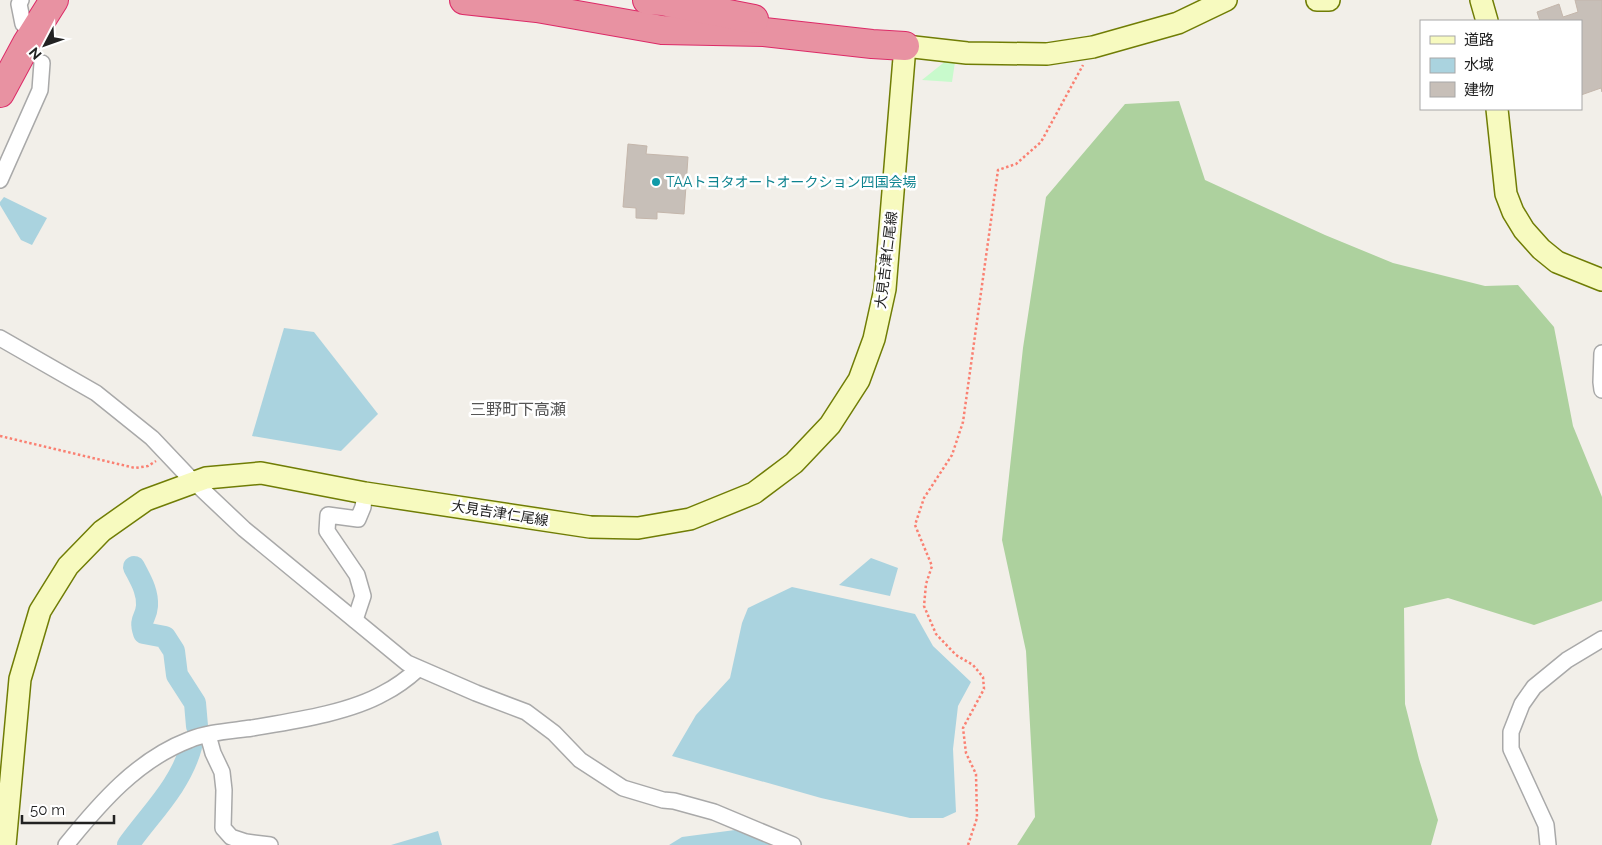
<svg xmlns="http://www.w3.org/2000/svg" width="1602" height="845" font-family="Raleway,'Noto Sans JP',sans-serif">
	<rect width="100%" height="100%" fill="#f2efe9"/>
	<polygon fill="#add19e" points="1179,101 1205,180 1325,235 1393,263 1485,286 1518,285 1554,327 1573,426 1602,497 1602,601 1534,625 1448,598 1404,608 1405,704 1419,759 1438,820 1431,845 1017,845 1035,817 1026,651 1002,540 1023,348 1046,197 1125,104"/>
	<polygon fill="#c8facc" points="947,60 955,62 952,82 922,80"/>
	<g fill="#aad3df">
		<polygon points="4,197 47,218 32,245 21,240 0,205 0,202"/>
		<polygon points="284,328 314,332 378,414 341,451 252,436"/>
		<polygon points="871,558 898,568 890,596 839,585"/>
		<polygon points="792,587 915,614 933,646 971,682 958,706 953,749 956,812 943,818 910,818 821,798 672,756 696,715 730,678 742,623 748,608"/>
		<polygon points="735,830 771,845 669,845 682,837"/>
		<polygon points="438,831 442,845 391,845"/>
	</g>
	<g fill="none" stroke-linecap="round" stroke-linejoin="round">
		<g stroke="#aad3df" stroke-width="22">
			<path d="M134 567C140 579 148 591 147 606 146 619 139 618 144 633L165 637 174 651 177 675 195 703 197 726"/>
			<path d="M128 845C151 813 180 786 191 747"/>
		</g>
	</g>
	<g fill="#c7bfb8" stroke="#c4b6ab">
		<polygon points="1575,0 1602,0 1602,92 1601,88 1581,95 1581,21 1540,21 1537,12 1559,4 1563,17 1578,12"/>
		<polygon points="628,144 647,146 646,154 688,157 684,214 657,212 657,219 636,218 636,208 623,207"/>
	</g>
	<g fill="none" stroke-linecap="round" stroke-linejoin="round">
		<defs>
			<g id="street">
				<polyline points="21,0 19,4 23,24"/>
				<polyline points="0,180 40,90 42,63"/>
				<polyline points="0,338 96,393 152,438 188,476 244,529 407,663 476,693 526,712 554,733 580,760 623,788 663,800 674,801 714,812 793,845"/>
				<polyline points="1602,353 1601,382 1602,390"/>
				<polyline points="355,620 363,596 357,575 327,531 328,515 358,519 363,507 365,493"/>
				<polyline points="208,735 213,753 222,772 224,790 223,828 231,837 246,842 270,845"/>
				<path d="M66 845C100 803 137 760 189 740 208 732 231 731 252 728 293 721 349 713 384 693 396 687 408 678 418 669"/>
				<polyline points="1548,845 1546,825 1511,749 1511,732 1522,704 1534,687 1567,660 1602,639"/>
			</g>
			<g id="secondary">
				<polyline points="1317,0 1329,0"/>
				<polyline points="1481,0 1487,21"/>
				<polyline points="1497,109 1506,194 1513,212 1524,230 1541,249 1557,262 1602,280"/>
				<polyline points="5,845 20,679 40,611 68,566 102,531 146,500 206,478 261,473 365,493 590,527 638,528 690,519 754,493 794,463 830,425 859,380 874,339 885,289 905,46 967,53 1047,54 1093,47 1178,23 1226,0"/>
			</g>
			<g id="highway">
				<polyline points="464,0 537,8 662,30 764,32 872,44 905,46"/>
				<polyline points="647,0 662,1 754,19"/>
				<polyline points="0,93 27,43 54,0"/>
			</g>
		</defs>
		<use href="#street" stroke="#a9a9a9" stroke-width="18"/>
		<use href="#secondary" stroke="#707d05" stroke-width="24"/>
		<use href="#highway" stroke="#dc2a67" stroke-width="30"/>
		<g stroke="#fa8072" stroke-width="2.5" stroke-dasharray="2.5 2.5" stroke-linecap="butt">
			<polyline points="0,436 135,468 148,466 156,461"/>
			<polyline points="968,845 977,818 976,774 966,753 963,728 984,689 983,677 973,665 956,655 936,634 924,606 926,584 932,566 915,525 924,498 952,455 963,422 998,170 1016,164 1041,142 1083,65"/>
		</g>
		<use href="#street" stroke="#fff" stroke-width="15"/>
		<use href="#secondary" stroke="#f7fabf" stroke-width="21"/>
		<use href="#highway" stroke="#e892a2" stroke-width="28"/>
	</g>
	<circle fill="#0f9aa8" stroke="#fff" stroke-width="2" cx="656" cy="182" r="5"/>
	<g text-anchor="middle" stroke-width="5" stroke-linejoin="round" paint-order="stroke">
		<g font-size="14" fill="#0d838f" stroke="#fff" text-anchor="start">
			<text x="666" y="187">TAAトヨタオートオークション四国会場</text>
		</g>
		<g font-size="14" fill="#222" stroke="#fff">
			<text transform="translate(886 260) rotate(-83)" y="5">大見吉津仁尾線</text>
			<text transform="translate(500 513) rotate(9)" y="5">大見吉津仁尾線</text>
		</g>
		<g font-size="16" fill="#555" stroke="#fff">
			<text x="518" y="415">三野町下高瀬</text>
		</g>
	</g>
	<rect x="1420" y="20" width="162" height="90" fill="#ffffff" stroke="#a7a7a7"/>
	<rect x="1430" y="36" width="25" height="8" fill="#f7fabf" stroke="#a7a7a7"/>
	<text x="1464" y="45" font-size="15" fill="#222222">道路</text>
	<rect x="1430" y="58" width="25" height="15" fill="#aad3df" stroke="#a7a7a7"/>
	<text x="1464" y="70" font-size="15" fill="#222222">水域</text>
	<rect x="1430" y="82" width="25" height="15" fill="#c7bfb8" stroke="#a7a7a7"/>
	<text x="1464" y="95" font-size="15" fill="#222222">建物</text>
	<g transform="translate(45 45) rotate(229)" stroke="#ffffff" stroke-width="4" paint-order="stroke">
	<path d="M0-4L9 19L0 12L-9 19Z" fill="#222222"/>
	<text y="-8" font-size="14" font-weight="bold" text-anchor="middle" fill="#222222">N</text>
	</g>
	<path d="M22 815v8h92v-8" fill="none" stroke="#222222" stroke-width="2.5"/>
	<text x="30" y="815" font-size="15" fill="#222222" stroke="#ffffff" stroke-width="4" paint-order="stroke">50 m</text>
</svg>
